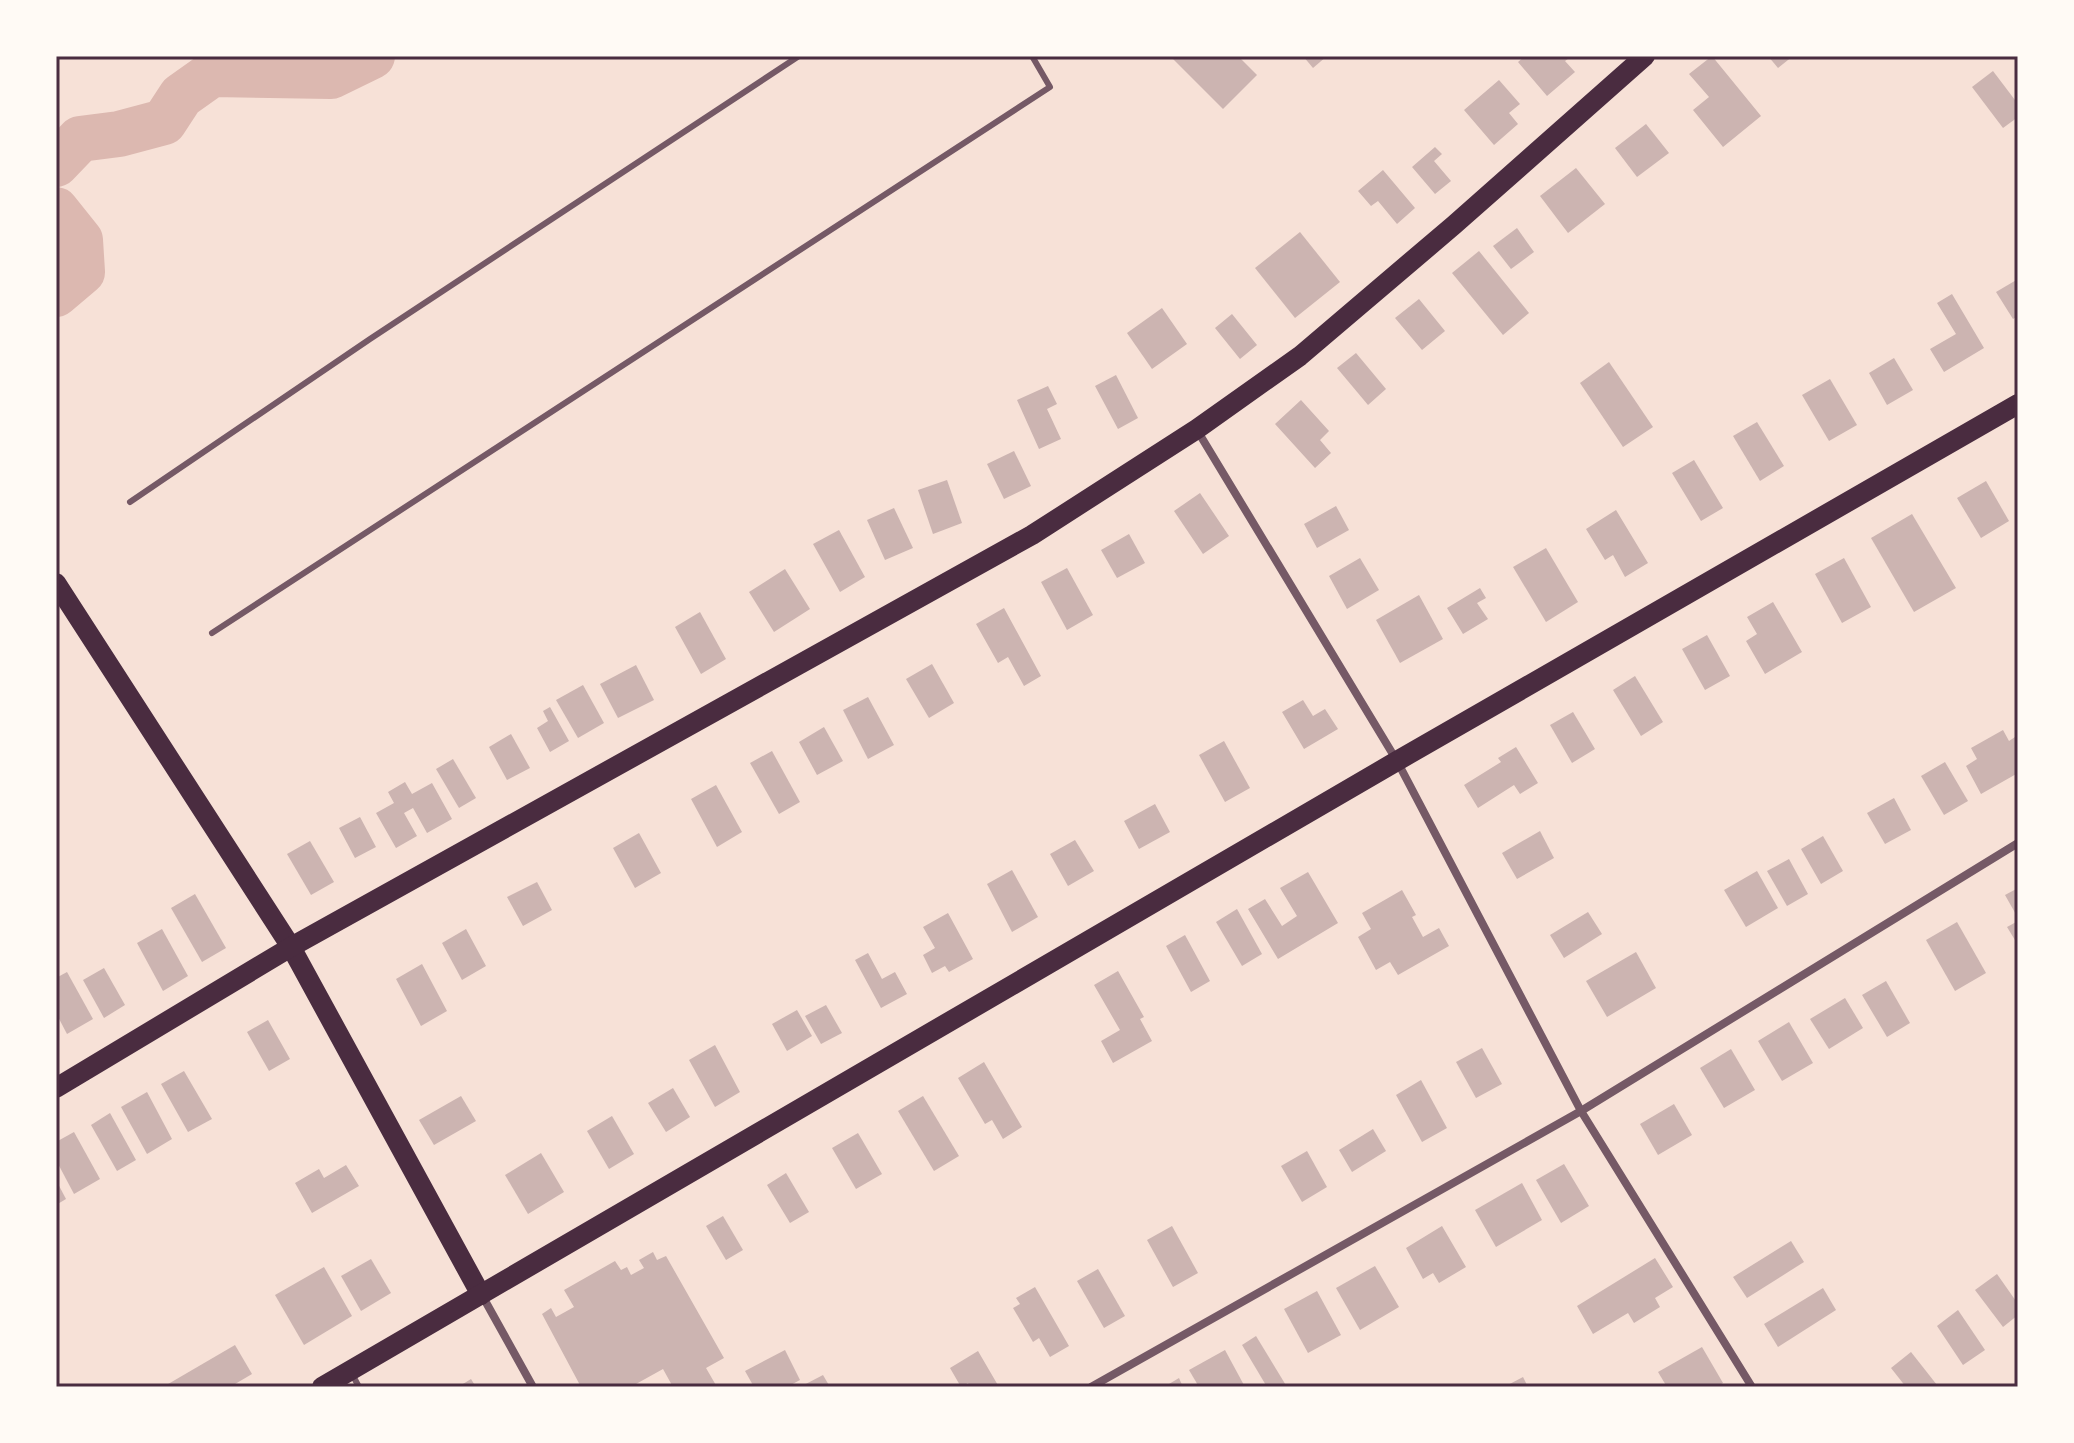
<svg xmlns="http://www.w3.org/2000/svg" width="2074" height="1443" font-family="Raleway,sans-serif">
	<rect width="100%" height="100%" fill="#f7e1d7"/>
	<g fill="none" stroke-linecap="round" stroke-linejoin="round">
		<g stroke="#dcb8b0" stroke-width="46">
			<polyline points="56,164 80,139 119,134 164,122 181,96 212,74 331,76 372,56"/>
			<polyline points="56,210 80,240 82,272 56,294"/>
		</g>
	</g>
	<g fill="#ccb4b1">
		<polygon points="1170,56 1238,56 1257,75 1223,109"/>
		<polygon points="1303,56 1327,56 1313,68"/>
		<polygon points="1525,56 1572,56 1565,61 1575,72 1547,96 1518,62"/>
		<polygon points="1712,56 1761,116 1723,147 1693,110 1709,97 1689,74"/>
		<polygon points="1768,56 1793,56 1778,68"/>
		<polygon points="1993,71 2018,104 2018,117 2003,128 1972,87"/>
		<polygon points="1499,80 1520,104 1509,113 1518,124 1494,145 1464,110"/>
		<polygon points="1646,124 1669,153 1637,177 1615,148"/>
		<polygon points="1435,147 1442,154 1434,161 1451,181 1435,194 1412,167"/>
		<polygon points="1576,168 1605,204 1568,233 1540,196"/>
		<polygon points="1383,170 1415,208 1397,224 1378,201 1371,206 1358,191"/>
		<polygon points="1517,228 1534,252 1511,269 1493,246"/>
		<polygon points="1300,232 1340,282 1295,318 1255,268"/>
		<polygon points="1479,251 1529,313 1503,335 1452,273"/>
		<polygon points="2018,279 2018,316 2013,319 1996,292"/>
		<polygon points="1952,294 1984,348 1944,372 1930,349 1956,334 1937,303"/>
		<polygon points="1419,299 1445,331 1422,350 1395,318"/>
		<polygon points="1162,308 1187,344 1152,369 1127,333"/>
		<polygon points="1232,314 1257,345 1240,359 1215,328"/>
		<polygon points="1356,353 1386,389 1368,405 1337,368"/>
		<polygon points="1894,358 1913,390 1887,405 1869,373"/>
		<polygon points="1609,362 1653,427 1623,447 1580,383"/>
		<polygon points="1116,375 1138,418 1118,429 1095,386"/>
		<polygon points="1830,379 1857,425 1829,441 1802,395"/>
		<polygon points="1048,386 1057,404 1047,409 1061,439 1039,449 1017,400"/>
		<polygon points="1301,400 1329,431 1320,440 1331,453 1315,468 1275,424"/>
		<polygon points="1757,422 1784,466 1760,481 1733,436"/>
		<polygon points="1014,451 1031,486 1004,499 987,464"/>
		<polygon points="1694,460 1723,508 1701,521 1672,473"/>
		<polygon points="947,480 962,523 933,534 918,490"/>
		<polygon points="1986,481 2009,521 1981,538 1957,498"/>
		<polygon points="1200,493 1229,536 1203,554 1174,511"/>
		<polygon points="1336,506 1349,530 1317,548 1304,524"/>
		<polygon points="894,508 913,548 885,560 867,520"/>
		<polygon points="1616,510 1648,563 1625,577 1613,555 1605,560 1586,529"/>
		<polygon points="1912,514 1956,588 1914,612 1871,538"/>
		<polygon points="839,530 865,577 840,592 813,544"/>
		<polygon points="1129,534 1145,563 1117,578 1101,550"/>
		<polygon points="1546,548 1578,602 1546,622 1513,567"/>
		<polygon points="1360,558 1379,590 1347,609 1329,576"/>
		<polygon points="1844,558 1871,607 1842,623 1815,574"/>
		<polygon points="1067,568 1093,615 1067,630 1041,582"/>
		<polygon points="785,569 810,609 774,632 749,592"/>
		<polygon points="1480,588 1486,598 1477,603 1488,619 1463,634 1447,608"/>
		<polygon points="1419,595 1443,639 1400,663 1376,620"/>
		<polygon points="1773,602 1802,652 1765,674 1746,641 1757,634 1747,617"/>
		<polygon points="1004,608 1041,676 1024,686 1008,657 998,663 976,624"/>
		<polygon points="700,612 726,659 701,674 675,627"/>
		<polygon points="1707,635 1730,676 1705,690 1682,649"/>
		<polygon points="932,664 954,703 929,718 906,679"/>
		<polygon points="636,665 654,700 618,718 600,684"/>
		<polygon points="1635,676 1663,722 1641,736 1613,690"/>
		<polygon points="583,685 604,723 578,738 556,700"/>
		<polygon points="868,697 894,745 868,759 843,710"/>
		<polygon points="1303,700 1313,716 1325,709 1338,729 1304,749 1282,712"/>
		<polygon points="550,707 569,741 550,752 537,728 548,721 543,711"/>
		<polygon points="1573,712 1595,749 1572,763 1550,725"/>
		<polygon points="824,727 843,761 817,775 799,742"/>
		<polygon points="2003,730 2009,741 2018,735 2018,773 1981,794 1966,766 1977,759 1971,748"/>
		<polygon points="511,734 530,768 507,780 489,747"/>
		<polygon points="1224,741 1250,788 1225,802 1199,755"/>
		<polygon points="1516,747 1538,783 1520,794 1514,785 1478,808 1464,785 1501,762 1498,758"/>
		<polygon points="772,751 800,802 779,814 750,763"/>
		<polygon points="453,759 476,798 459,808 436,769"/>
		<polygon points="1945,762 1968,801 1944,815 1921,776"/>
		<polygon points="405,782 412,794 432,783 452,819 427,833 413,808 404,813 417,836 396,848 376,813 394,803 388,792"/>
		<polygon points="716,785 742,832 717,847 691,799"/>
		<polygon points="1894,798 1911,830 1885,844 1867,813"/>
		<polygon points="1155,804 1170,832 1139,849 1124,821"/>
		<polygon points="360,817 376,847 355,858 339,828"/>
		<polygon points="1540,831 1554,858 1517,879 1502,853"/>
		<polygon points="639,833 661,873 635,888 613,848"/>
		<polygon points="1823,836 1843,871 1821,884 1801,849"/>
		<polygon points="1075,840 1094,871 1068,886 1050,854"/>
		<polygon points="310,841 334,882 311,895 287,854"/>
		<polygon points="1789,859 1808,894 1787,906 1767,871"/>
		<polygon points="1012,870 1038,917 1012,932 987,884"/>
		<polygon points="1757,871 1778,908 1746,927 1724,890"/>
		<polygon points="1308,872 1338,923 1278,959 1248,909 1265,899 1282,926 1297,916 1280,888"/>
		<polygon points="537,882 552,910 523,926 507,897"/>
		<polygon points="2018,888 2018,918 2005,895"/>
		<polygon points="1402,890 1416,915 1412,917 1423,937 1439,928 1449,946 1398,975 1390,962 1376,970 1358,937 1371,929 1362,913"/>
		<polygon points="195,894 226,948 202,962 171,908"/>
		<polygon points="1237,909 1262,954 1242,966 1216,922"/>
		<polygon points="1588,912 1602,934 1564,958 1550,935"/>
		<polygon points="948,913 973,959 949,972 945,966 932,973 923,955 935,948 923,927"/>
		<polygon points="2018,921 2018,945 2007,927"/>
		<polygon points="1957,922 1986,973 1955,991 1926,940"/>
		<polygon points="162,929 188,976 163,991 137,943"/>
		<polygon points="466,929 486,966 462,980 442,943"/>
		<polygon points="1185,935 1210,981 1191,992 1166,946"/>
		<polygon points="1636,952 1656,988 1607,1017 1586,981"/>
		<polygon points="868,953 882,979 895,972 907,994 881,1008 855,960"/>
		<polygon points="422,964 447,1011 421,1026 396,979"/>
		<polygon points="104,968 125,1005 104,1018 83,980"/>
		<polygon points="1118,971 1144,1017 1140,1019 1152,1041 1113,1063 1101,1041 1120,1030 1094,985"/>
		<polygon points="67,972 93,1019 67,1034 56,1013 56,978"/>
		<polygon points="1886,981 1910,1023 1887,1037 1862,995"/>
		<polygon points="1845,998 1863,1028 1829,1049 1810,1019"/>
		<polygon points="826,1005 842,1033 821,1044 805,1016"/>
		<polygon points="797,1010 812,1036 787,1051 772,1024"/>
		<polygon points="268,1020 290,1059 269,1071 247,1032"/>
		<polygon points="1789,1022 1813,1063 1782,1081 1758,1041"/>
		<polygon points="715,1045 740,1092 715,1107 689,1060"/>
		<polygon points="1482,1048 1502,1084 1476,1098 1456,1062"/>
		<polygon points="1731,1049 1755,1090 1724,1108 1700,1068"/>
		<polygon points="984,1062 1022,1127 1003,1139 992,1120 985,1124 958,1078"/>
		<polygon points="184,1071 212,1119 188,1132 161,1084"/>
		<polygon points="1421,1080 1447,1128 1422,1142 1396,1095"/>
		<polygon points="673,1088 690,1117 666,1132 648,1103"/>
		<polygon points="147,1092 172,1139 147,1154 121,1107"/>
		<polygon points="461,1096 476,1121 434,1145 419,1120"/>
		<polygon points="923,1096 959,1156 934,1171 898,1111"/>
		<polygon points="1674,1104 1692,1135 1658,1155 1640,1124"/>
		<polygon points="110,1113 136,1160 117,1171 91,1125"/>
		<polygon points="612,1116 634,1154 609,1169 587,1131"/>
		<polygon points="1373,1129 1386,1151 1352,1172 1339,1150"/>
		<polygon points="74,1132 100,1179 74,1194 56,1160 56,1142"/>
		<polygon points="858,1133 882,1174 856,1189 832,1148"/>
		<polygon points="1307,1151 1327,1187 1302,1202 1281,1166"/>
		<polygon points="541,1153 564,1192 528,1214 505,1175"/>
		<polygon points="1564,1164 1589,1206 1561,1223 1536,1180"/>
		<polygon points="346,1165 359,1186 312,1213 295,1183 319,1169 324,1178"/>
		<polygon points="786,1173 809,1212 790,1223 767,1185"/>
		<polygon points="56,1180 66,1199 56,1205"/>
		<polygon points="1522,1183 1542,1220 1496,1247 1475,1210"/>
		<polygon points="723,1216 743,1250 726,1260 706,1226"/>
		<polygon points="1172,1226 1198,1273 1173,1287 1147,1240"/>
		<polygon points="1442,1226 1466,1267 1439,1283 1433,1273 1423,1279 1406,1248"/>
		<polygon points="1791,1241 1804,1262 1747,1298 1733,1277"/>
		<polygon points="653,1252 657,1260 666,1256 724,1358 706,1368 717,1387 673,1387 663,1369 636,1384 638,1387 581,1387 542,1314 551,1308 556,1317 574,1307 564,1290 615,1261 621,1270 627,1267 631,1275 644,1268 639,1260"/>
		<polygon points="1655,1258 1673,1287 1655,1298 1660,1307 1634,1323 1628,1313 1593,1334 1577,1306"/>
		<polygon points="371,1259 391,1293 361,1311 341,1276"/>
		<polygon points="1375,1266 1399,1307 1360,1330 1336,1288"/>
		<polygon points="324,1267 352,1316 304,1345 275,1295"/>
		<polygon points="1098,1269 1125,1316 1104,1328 1077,1281"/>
		<polygon points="1997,1274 2018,1304 2018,1315 2003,1327 1975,1290"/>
		<polygon points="1035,1287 1069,1346 1050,1357 1039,1338 1033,1342 1013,1308 1020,1304 1016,1298"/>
		<polygon points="1823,1288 1836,1310 1778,1347 1764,1324"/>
		<polygon points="1317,1291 1341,1335 1308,1353 1284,1309"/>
		<polygon points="1958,1310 1985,1350 1963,1365 1937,1326"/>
		<polygon points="1256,1336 1287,1387 1267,1387 1242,1345"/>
		<polygon points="235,1345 252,1374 230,1387 163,1387"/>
		<polygon points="1702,1347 1723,1383 1716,1387 1667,1387 1658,1372"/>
		<polygon points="785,1350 800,1380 787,1387 754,1387 745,1371"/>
		<polygon points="1225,1350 1245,1387 1199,1387 1189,1370"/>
		<polygon points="978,1351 999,1387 970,1387 968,1383 961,1387 950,1368"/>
		<polygon points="1911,1352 1937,1385 1934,1387 1906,1387 1891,1368"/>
		<polygon points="823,1375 830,1387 800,1387"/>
		<polygon points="1523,1377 1528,1387 1504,1387"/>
		<polygon points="1179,1378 1183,1387 1164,1387"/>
		<polygon points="471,1379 476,1387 458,1387"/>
	</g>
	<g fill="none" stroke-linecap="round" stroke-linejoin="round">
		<g stroke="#755966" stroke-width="6">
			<polyline points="130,502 370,339 799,56"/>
			<polyline points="212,633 1050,87 1032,56"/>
			<polyline points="352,1374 359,1387"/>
		</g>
		<g stroke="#755966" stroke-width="8">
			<polyline points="1197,430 1397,761 1581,1111 1752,1387"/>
			<polyline points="483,1297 533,1387"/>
			<polyline points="1091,1387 1581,1111 2018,843"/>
		</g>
		<g stroke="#4a2c40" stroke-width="20">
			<polyline points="56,583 291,947 481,1295"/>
			<polyline points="56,1088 291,947 1032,535 1197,429 1300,356 1454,225 1645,56"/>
			<polyline points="322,1387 1397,761 2018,404"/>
		</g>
	</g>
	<rect width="2074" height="1443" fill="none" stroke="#fffaf5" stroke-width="116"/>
	<rect x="58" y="58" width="1958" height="1327" fill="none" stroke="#4a2c40" stroke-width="3"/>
</svg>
